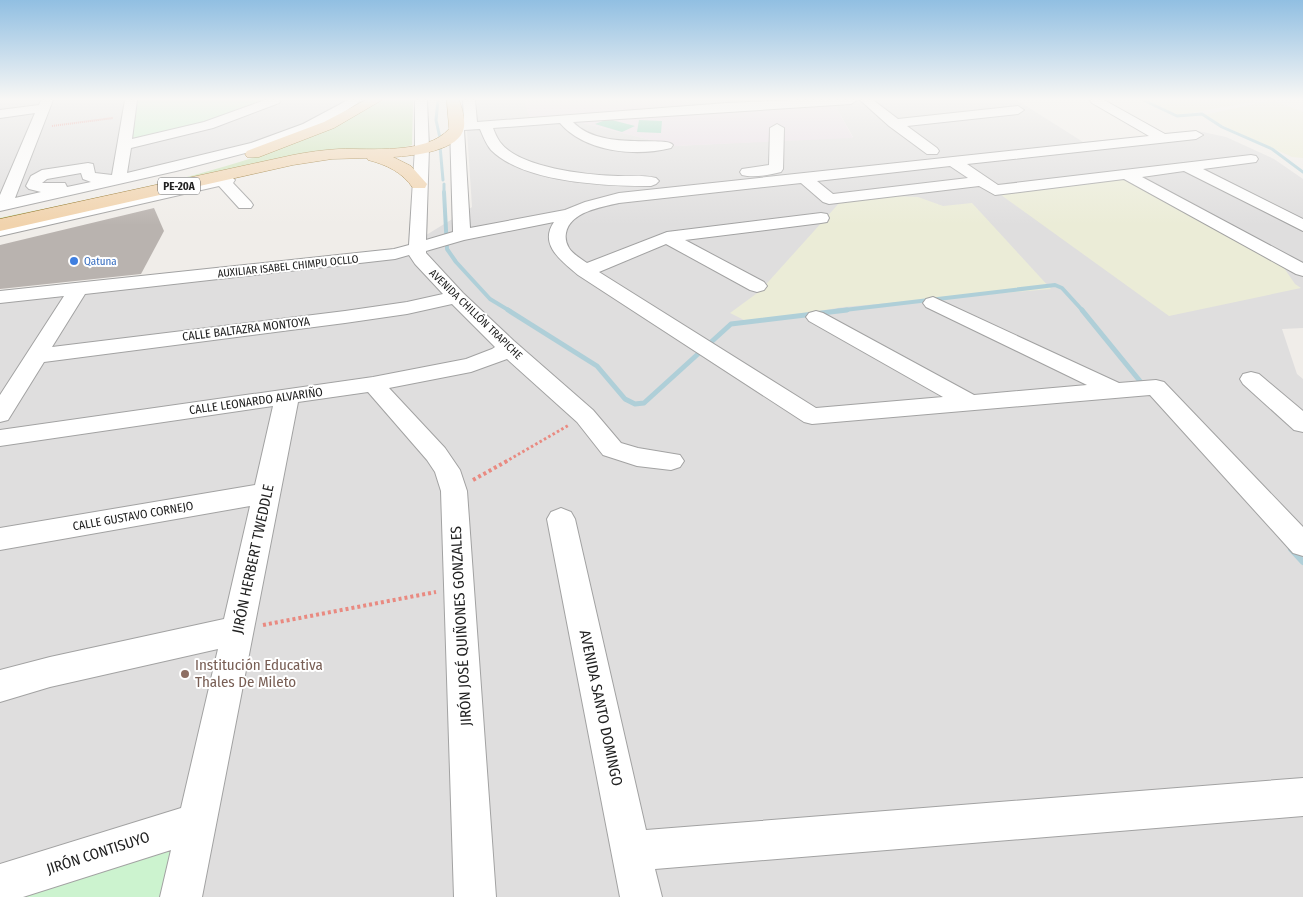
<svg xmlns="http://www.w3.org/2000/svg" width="1303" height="897" font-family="'Fira Sans Condensed',sans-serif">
	<rect width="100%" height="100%" fill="#f0ede9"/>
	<g fill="#dfdede">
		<polygon points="0,100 364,100 329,120 274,143 205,164 0,211"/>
		<polygon points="465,100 524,100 529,114 571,120 675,146 853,137 832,100 1017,100 1083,142 1198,131 1226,137 1274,159 1303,179 1303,328 1282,329 1297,374 1303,379 1303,897 0,897 0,294 405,248 472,207"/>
		<polygon points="686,100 826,100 692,107"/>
	</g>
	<polygon fill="#e8dce6" points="524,100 686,100 692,107 832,100 853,138 675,146 571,120 530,119"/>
	<g fill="#ebecd7">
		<polygon points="1146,100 1263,100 1179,115 1159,108"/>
		<polygon points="1272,100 1303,112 1303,158 1292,157 1219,124 1204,115"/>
		<polygon points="1128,178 1282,265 1295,284 1301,288 1169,316 997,192"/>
		<polygon points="895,196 918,197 943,206 972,203 1051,289 844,307 748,322 730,313 760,291 841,201"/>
	</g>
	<path fill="#cce3b6" d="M383 100H413L412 145 398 149 358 150 0 223V218C129 190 268 169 383 100Z"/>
	<g fill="#ccf3cf">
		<polygon points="138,100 269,100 226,117 132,141"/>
		<polygon points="183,839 170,897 13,897"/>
	</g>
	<g fill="#91d5ba">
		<polygon points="608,119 635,126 622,132 595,124"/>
		<polygon points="639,120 662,121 661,133 637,132"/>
	</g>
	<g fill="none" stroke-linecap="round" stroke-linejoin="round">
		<g stroke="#afcfd8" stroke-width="3">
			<polyline points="438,100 436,120 440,138"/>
			<polyline points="1143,100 1177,116 1202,114 1222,127 1272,149 1303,172"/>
			<polyline points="440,146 443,180"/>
			<polyline points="444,184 444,193"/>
		</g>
		<g stroke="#afcfd8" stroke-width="4">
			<polyline points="444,192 447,249 456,262 490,299 510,311"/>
			<polyline points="836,311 1055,285 1062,288 1083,311"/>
		</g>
		<g stroke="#afcfd8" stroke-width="5">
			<polyline points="508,310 597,366 625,399 635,404 644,403 731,324 847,310"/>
			<polyline points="1082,310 1144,386"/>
		</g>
		<polyline stroke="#afcfd8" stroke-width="6" points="1291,549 1303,562"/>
	</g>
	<polygon fill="#b9b3af" points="154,208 164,231 141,274 0,289 0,245"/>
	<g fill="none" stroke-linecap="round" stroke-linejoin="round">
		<defs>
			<g id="minor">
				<path d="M41 100H53L15 198 41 192 29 189 26 186 31 176 42 170 88 163 93 164 95 173 112 175 125 100H137L132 139 204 122 265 100H281L279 103 213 128 131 148 127 173 251 143 303 124 348 100H362L337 117 313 129 261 149 176 171 0 211V195L35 113 0 118V110L39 105ZM81 173 83 179 91 182 67 187 65 183H42L47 179Z"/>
				<path d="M415 100H427L429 148 426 240 453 232 450 127 452 124 464 122 463 100H475L477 122 727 103 792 100H857L851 104 573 122C601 152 666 135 673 145L671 148C635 157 585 152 560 123L493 128C495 133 497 138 500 142 519 168 587 175 618 176 630 176 644 175 656 178L659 181 656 184 651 186C606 186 524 183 491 150 486 144 483 136 480 129L464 130 470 228 565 210 585 202 619 193 1149 136 1092 103 1090 100H1104L1165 134 1196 131 1203 135 1196 139 967 164 998 185 1251 155 1256 156 1258 159 1256 162 1203 169 1303 219V231L1184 171 1142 177 1303 263V276L1296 274 1124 179 995 195 979 186 829 204 823 202 801 183 619 203C601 207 570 212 566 233 565 238 566 243 569 248 573 254 581 259 587 263L667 232 821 213 827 214 829 218 827 222 821 223 685 240 764 282 767 286 764 290 757 292 750 290 666 244 599 272 816 408 943 397 809 321 806 317 809 313 816 311 823 313 974 395 1087 385 926 307 923 303 926 299 933 297 1119 383 1156 380 1164 382 1303 527V556L1293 553 1150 395 812 424 804 422 578 275C563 262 538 245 554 222L464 240 426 251V253L463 293 514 341 593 410 621 443 638 448 680 455 684 461 680 467 671 470 637 466 603 455 577 422 507 359 471 372 389 388 445 448 460 470 467 491 496 897H454L441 491 435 472 427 460 368 392 298 402 202 897H160L171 850 23 897H0V864L181 808 218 649 50 687 0 702V670L50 657 224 619 250 506 0 550V528L255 485 273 406 0 446V430L373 377 466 359 492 349 495 347 452 304 407 314 345 323 44 362 8 420 0 422V395L64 296 0 303V291L394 249 409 245 415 148ZM950 166 968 178 833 194 817 181ZM409 255 415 264 443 294 407 302 345 311 52 347 85 294 395 259Z"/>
				<polygon points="860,100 873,100 898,119 1018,106 1024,110 1018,114 907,126 937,148 939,151 937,154 927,154 889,126"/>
				<path d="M777 124 784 128 783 169 781 172C770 175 753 178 742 175L740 172 742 169 769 165 770 128Z"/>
				<polygon points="227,175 232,177 235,180 233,183 251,202 253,205 251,208 239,208 219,186 0,236 0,226"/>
				<polygon points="1251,372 1259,374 1303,411 1303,432 1294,430 1243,384 1240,379 1243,374"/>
				<polygon points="561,508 571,512 575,519 646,830 1303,778 1303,816 655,869 662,897 620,897 547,519 551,512"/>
			</g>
			<g id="major">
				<polygon points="366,100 382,100 334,128 259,157 247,157 245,154 247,151 324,122"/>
				<path d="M447 100H459C462 108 465 118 464 127 461 151 412 156 393 157L411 166 427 184 425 188H413C402 172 387 165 368 160L367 158 332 159 293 165 0 231V219L293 155C308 152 323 150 339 149 371 148 426 155 449 129Z"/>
			</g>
		</defs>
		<use href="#minor" stroke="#a2a2a2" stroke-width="2"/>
		<use href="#major" stroke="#8a6213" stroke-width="1"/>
		<polyline stroke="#e98a81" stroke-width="2" stroke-dasharray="1 1" stroke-linecap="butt" points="52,126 113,118"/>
		<polyline stroke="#e98a81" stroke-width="3" stroke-dasharray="2.5 2.5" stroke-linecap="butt" points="505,462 569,425"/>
		<g stroke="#e98a81" stroke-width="4" stroke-dasharray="3 3" stroke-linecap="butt">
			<polyline points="473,480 507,461"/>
			<polyline points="263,625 436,592"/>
		</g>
		<use href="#minor" fill="#fff" fill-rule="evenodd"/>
		<use href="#major" fill="#f1d3ad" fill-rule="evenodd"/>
	</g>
	<linearGradient id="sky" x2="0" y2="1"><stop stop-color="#91bfe2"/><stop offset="0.44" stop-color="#f8f7f5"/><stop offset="1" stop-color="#f8f7f5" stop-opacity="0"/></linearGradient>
	<rect width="1303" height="225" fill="url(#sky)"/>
	<circle fill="#3f7fe0" stroke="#fff" stroke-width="2" cx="74" cy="261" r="5"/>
	<circle fill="#8d6e63" stroke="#fff" stroke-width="2" cx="185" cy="674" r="5"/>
	<g text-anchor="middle" stroke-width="4" stroke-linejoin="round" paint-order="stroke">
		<rect fill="#fff" stroke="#646464" stroke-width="1" x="158" y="177.5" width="42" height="17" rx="4"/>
		<g font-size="11" font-weight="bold" fill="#212121">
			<text x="179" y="190">PE-20A</text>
		</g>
		<g font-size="11" fill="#366cbe" stroke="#fff" text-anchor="start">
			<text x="84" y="265">Qatuna</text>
		</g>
		<g font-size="11" fill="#212121" stroke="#fff">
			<text transform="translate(288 266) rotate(-6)" y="4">AUXILIAR ISABEL CHIMPU OCLLO</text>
			<text transform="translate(476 314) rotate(44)" y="4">AVENIDA CHILLÓN TRAPICHE</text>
		</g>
		<g font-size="12" fill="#212121" stroke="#fff">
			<text transform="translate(246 329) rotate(-7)" y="4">CALLE BALTAZRA MONTOYA</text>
			<text transform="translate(256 401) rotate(-8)" y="4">CALLE LEONARDO ALVARIÑO</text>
			<text transform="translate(133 516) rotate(-10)" y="4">CALLE GUSTAVO CORNEJO</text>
		</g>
		<g font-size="15" fill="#212121" stroke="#fff">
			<text transform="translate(253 559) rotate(-78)" y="5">JIRÓN HERBERT TWEDDLE</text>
			<text transform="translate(461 626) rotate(-93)" y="5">JIRÓN JOSÉ QUIÑONES GONZALES</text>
			<text transform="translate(601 708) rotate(78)" y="5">AVENIDA SANTO DOMINGO</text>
			<text transform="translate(98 853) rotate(-18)" y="5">JIRÓN CONTISUYO</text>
		</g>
		<g font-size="15" fill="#785e54" stroke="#fff" text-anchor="start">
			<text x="195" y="670">Institución Educativa<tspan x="195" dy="17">Thales De Mileto</tspan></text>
		</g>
	</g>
</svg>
